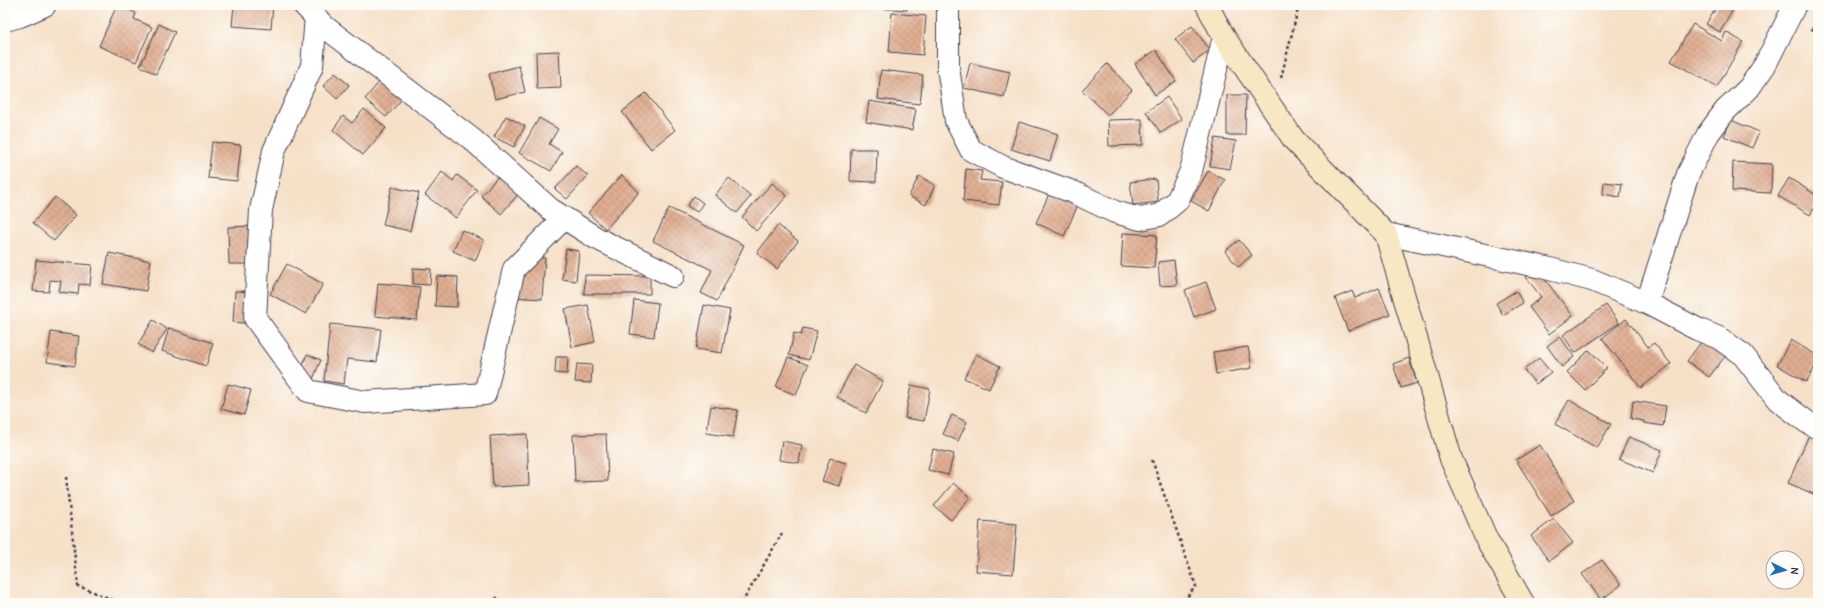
<svg xmlns="http://www.w3.org/2000/svg" width="1823" height="608" font-family="'Comic Neue',sans-serif">
	<defs>
		<pattern id="building-cross-hatch" width="8" height="8" patternUnits="userSpaceOnUse"><rect width="8" height="8" fill="#e0ae91"/><path d="M0 0l8 8M0 8l8-8" fill="none" stroke="#c0957e"/></pattern>
	</defs>
	<rect width="100%" height="100%" fill="#fdfcf7"/>
	<filter id="ink" filterUnits="userSpaceOnUse"><feTurbulence type="fractalNoise" baseFrequency=".025" numOctaves="2"/><feDisplacementMap in="SourceGraphic" scale="8" xChannelSelector="R" yChannelSelector="G"/><feConvolveMatrix kernelMatrix="1 2 1 2 8 2 1 2 1" color-interpolation-filters="sRGB"/></filter>
	<filter id="wash" filterUnits="userSpaceOnUse"><feTurbulence type="fractalNoise" baseFrequency=".012" numOctaves="4" result="noise"/><feDisplacementMap in="SourceGraphic" scale="16" xChannelSelector="R" yChannelSelector="G"/><feGaussianBlur stdDeviation="0.9" result="paint"/><feColorMatrix in="noise" values="0 0 0 0 0 0 0 0 0 0 0 0 0 0 0 0 0 1.4 0 .05"/><feComposite in="paint" operator="in"/></filter>
	<g filter="url(#wash)">
		<rect width="100%" height="100%" fill="#f6e0c7"/>
		<g id="blocks">
			<g fill="url(#building-cross-hatch)">
				<polygon points="117,5 136,13 134,19 152,27 136,62 99,46"/>
				<polygon points="234,5 273,5 271,29 232,26"/>
				<polygon points="877,5 908,5 907,10 876,8"/>
				<polygon points="1718,5 1729,5 1734,8 1720,32 1706,24"/>
				<polygon points="892,13 926,16 923,55 889,52"/>
				<polygon points="159,24 175,32 156,74 140,66"/>
				<polygon points="1693,24 1722,41 1726,32 1743,42 1717,87 1671,61"/>
				<polygon points="1192,26 1210,50 1193,63 1175,39"/>
				<polygon points="1156,50 1176,81 1155,95 1135,64"/>
				<polygon points="559,51 561,88 537,89 536,52"/>
				<polygon points="970,63 1010,72 1004,97 964,88"/>
				<polygon points="1107,64 1132,90 1108,115 1082,90"/>
				<polygon points="519,66 525,92 495,99 489,74"/>
				<polygon points="881,70 923,75 920,104 878,99"/>
				<polygon points="335,73 349,85 337,99 323,86"/>
				<polygon points="380,81 402,99 386,117 365,99"/>
				<polygon points="646,93 675,130 651,149 622,112"/>
				<polygon points="1227,95 1246,95 1245,135 1227,135"/>
				<polygon points="1167,97 1182,119 1161,133 1146,112"/>
				<polygon points="869,101 916,109 912,130 866,122"/>
				<polygon points="364,109 386,128 363,155 333,130 343,116 352,123"/>
				<polygon points="506,116 525,126 514,147 494,137"/>
				<polygon points="539,118 558,129 549,144 562,152 551,171 519,153"/>
				<polygon points="1142,119 1143,145 1109,146 1108,120"/>
				<polygon points="1731,120 1759,132 1752,148 1724,136"/>
				<polygon points="1019,122 1058,134 1050,161 1011,149"/>
				<polygon points="1215,138 1236,141 1230,169 1210,166"/>
				<polygon points="212,142 241,145 237,181 208,178"/>
				<polygon points="851,149 877,149 876,182 850,181"/>
				<polygon points="1733,162 1772,164 1771,193 1732,191"/>
				<polygon points="576,166 588,176 567,199 555,189"/>
				<polygon points="966,169 982,171 980,180 1002,182 999,205 963,201"/>
				<polygon points="1208,171 1225,180 1209,211 1191,201"/>
				<polygon points="442,172 453,181 457,175 477,190 456,218 425,195"/>
				<polygon points="500,174 520,192 501,214 481,196"/>
				<polygon points="622,175 639,192 606,229 588,213"/>
				<polygon points="919,176 935,185 926,205 909,196"/>
				<polygon points="729,178 751,196 737,213 715,195"/>
				<polygon points="1789,178 1818,196 1818,202 1810,215 1778,196"/>
				<polygon points="1156,179 1158,202 1133,205 1130,182"/>
				<polygon points="1604,182 1622,184 1620,197 1603,194"/>
				<polygon points="772,183 787,196 756,231 742,217"/>
				<polygon points="392,187 419,193 410,231 383,225"/>
				<polygon points="1049,194 1077,207 1064,236 1036,223"/>
				<polygon points="694,196 703,203 697,212 687,206"/>
				<polygon points="55,197 76,215 54,241 33,223"/>
				<polygon points="669,208 744,245 717,301 701,293 712,270 653,241"/>
				<polygon points="778,225 798,241 777,269 757,253"/>
				<polygon points="254,226 255,264 229,264 228,227"/>
				<polygon points="462,230 484,240 475,261 453,251"/>
				<polygon points="1123,233 1157,235 1154,268 1121,266"/>
				<polygon points="1239,240 1252,255 1238,267 1225,251"/>
				<polygon points="566,249 579,251 576,281 562,279"/>
				<polygon points="109,253 151,261 146,291 103,284"/>
				<polygon points="525,256 545,258 542,299 513,297"/>
				<polygon points="36,260 92,265 90,285 79,284 78,294 59,292 61,281 50,280 49,292 33,291"/>
				<polygon points="1174,260 1177,285 1160,286 1158,262"/>
				<polygon points="287,264 323,284 306,314 270,294"/>
				<polygon points="413,268 431,269 430,285 413,284"/>
				<polygon points="1536,268 1573,316 1549,334 1529,307 1541,297 1526,277"/>
				<polygon points="585,275 650,276 650,294 584,294"/>
				<polygon points="437,276 458,277 457,307 435,306"/>
				<polygon points="1206,282 1216,309 1194,317 1185,290"/>
				<polygon points="378,283 420,287 417,320 375,316"/>
				<polygon points="1379,288 1390,314 1348,331 1335,298 1352,291 1355,298"/>
				<polygon points="235,291 256,292 254,324 233,322"/>
				<polygon points="1516,291 1523,303 1503,315 1496,303"/>
				<polygon points="634,300 658,303 654,337 630,334"/>
				<polygon points="588,305 595,342 572,347 565,309"/>
				<polygon points="704,305 730,310 722,353 696,349"/>
				<polygon points="1606,305 1619,323 1575,353 1563,335"/>
				<polygon points="1626,319 1648,347 1654,343 1671,364 1641,388 1602,338"/>
				<polygon points="153,320 167,329 152,353 138,344"/>
				<polygon points="330,324 381,329 377,362 347,359 344,384 324,381"/>
				<polygon points="169,328 213,343 206,366 162,351"/>
				<polygon points="803,328 817,331 809,360 789,355 794,333 801,335"/>
				<polygon points="51,332 79,336 75,366 47,362"/>
				<polygon points="1560,336 1574,357 1562,367 1547,346"/>
				<polygon points="1705,337 1727,354 1709,377 1687,361"/>
				<polygon points="1791,340 1818,356 1818,362 1806,382 1777,365"/>
				<polygon points="1248,347 1252,368 1216,374 1213,352"/>
				<polygon points="1589,350 1607,368 1585,390 1567,372"/>
				<polygon points="307,354 321,360 313,379 300,373"/>
				<polygon points="976,354 1000,366 989,389 964,378"/>
				<polygon points="556,357 568,357 567,374 555,373"/>
				<polygon points="788,357 808,365 796,395 776,387"/>
				<polygon points="1409,358 1417,383 1401,388 1393,364"/>
				<polygon points="1539,358 1551,372 1536,384 1524,370"/>
				<polygon points="577,364 592,365 591,383 575,382"/>
				<polygon points="854,365 883,381 866,413 837,397"/>
				<polygon points="228,384 251,390 244,415 221,409"/>
				<polygon points="911,385 930,389 924,421 905,418"/>
				<polygon points="1569,400 1611,424 1597,448 1555,424"/>
				<polygon points="1633,401 1666,406 1663,426 1644,423 1644,421 1631,419"/>
				<polygon points="711,406 738,410 733,437 706,433"/>
				<polygon points="952,415 967,422 958,441 943,434"/>
				<polygon points="527,434 529,485 493,487 490,436"/>
				<polygon points="606,434 608,481 575,482 573,435"/>
				<polygon points="1809,435 1818,439 1818,496 1788,483"/>
				<polygon points="1629,437 1662,450 1653,473 1619,459"/>
				<polygon points="782,441 802,445 799,463 779,460"/>
				<polygon points="1540,445 1574,501 1551,516 1516,460"/>
				<polygon points="933,449 954,454 948,475 928,470"/>
				<polygon points="830,458 846,463 839,486 822,481"/>
				<polygon points="953,483 970,497 951,520 934,506"/>
				<polygon points="1554,519 1573,543 1549,561 1531,536"/>
				<polygon points="980,521 1017,524 1013,574 976,571"/>
				<polygon points="1602,560 1621,585 1601,600 1582,574"/>
			</g>
		</g>
	</g>
	<g filter="url(#ink)">
		<use href="#blocks" fill-opacity="0" stroke="#423e50" stroke-width="1"/>
		<g fill="none" stroke-linecap="round" stroke-linejoin="round">
			<defs>
				<g id="street">
					<polyline points="304,5 325,27 473,140 550,209 596,238 673,276"/>
					<polyline points="948,5 948,67 956,121 971,150 1003,167 1073,192 1115,212 1140,219 1160,215 1177,201 1191,171 1224,37"/>
					<polyline points="316,17 312,66 274,151 261,210 255,318 308,391 365,402 485,394 514,269 564,218"/>
					<polyline points="5,20 20,16 45,5"/>
					<polyline points="1386,234 1542,267 1592,280 1647,303 1697,329 1719,338 1743,355 1778,400 1807,422 1818,428"/>
					<polyline points="1647,303 1688,174 1708,134 1725,111 1749,88 1765,65 1795,5"/>
				</g>
				<polyline id="secondary" points="1207,5 1224,37 1294,140 1386,234 1451,459 1487,540 1523,603"/>
			</defs>
			<use href="#street" stroke="#423e50" stroke-width="24"/>
			<use href="#secondary" stroke="#423e50" stroke-width="24"/>
			<g stroke="#423e50" stroke-width="2.5" stroke-dasharray="3 3" stroke-linecap="butt">
				<polyline points="1811,28 1818,34"/>
				<polyline points="1281,78 1299,5"/>
				<polyline points="1152,460 1196,586 1182,603"/>
				<polyline points="66,477 78,586 114,600 113,603"/>
				<polyline points="496,597 500,603"/>
				<polyline points="742,603 782,533"/>
			</g>
			<use href="#street" stroke="#fff" stroke-width="22"/>
			<use href="#secondary" stroke="#f7e8c3" stroke-width="22"/>
		</g>
	</g>
	<rect width="1823" height="608" fill="none" stroke="#fdfcf7" stroke-width="20"/>
	<g transform="translate(1785 570) rotate(95)"><circle r="19" fill="#fdfcf7" stroke="#a5a5ac"/>
	<path d="M0-3L7 15L0 10L-7 15Z" fill="#1f6fb2"/>
	<text y="-6" font-size="11" font-weight="bold" text-anchor="middle" fill="#22223b">N</text>
	</g>
</svg>
